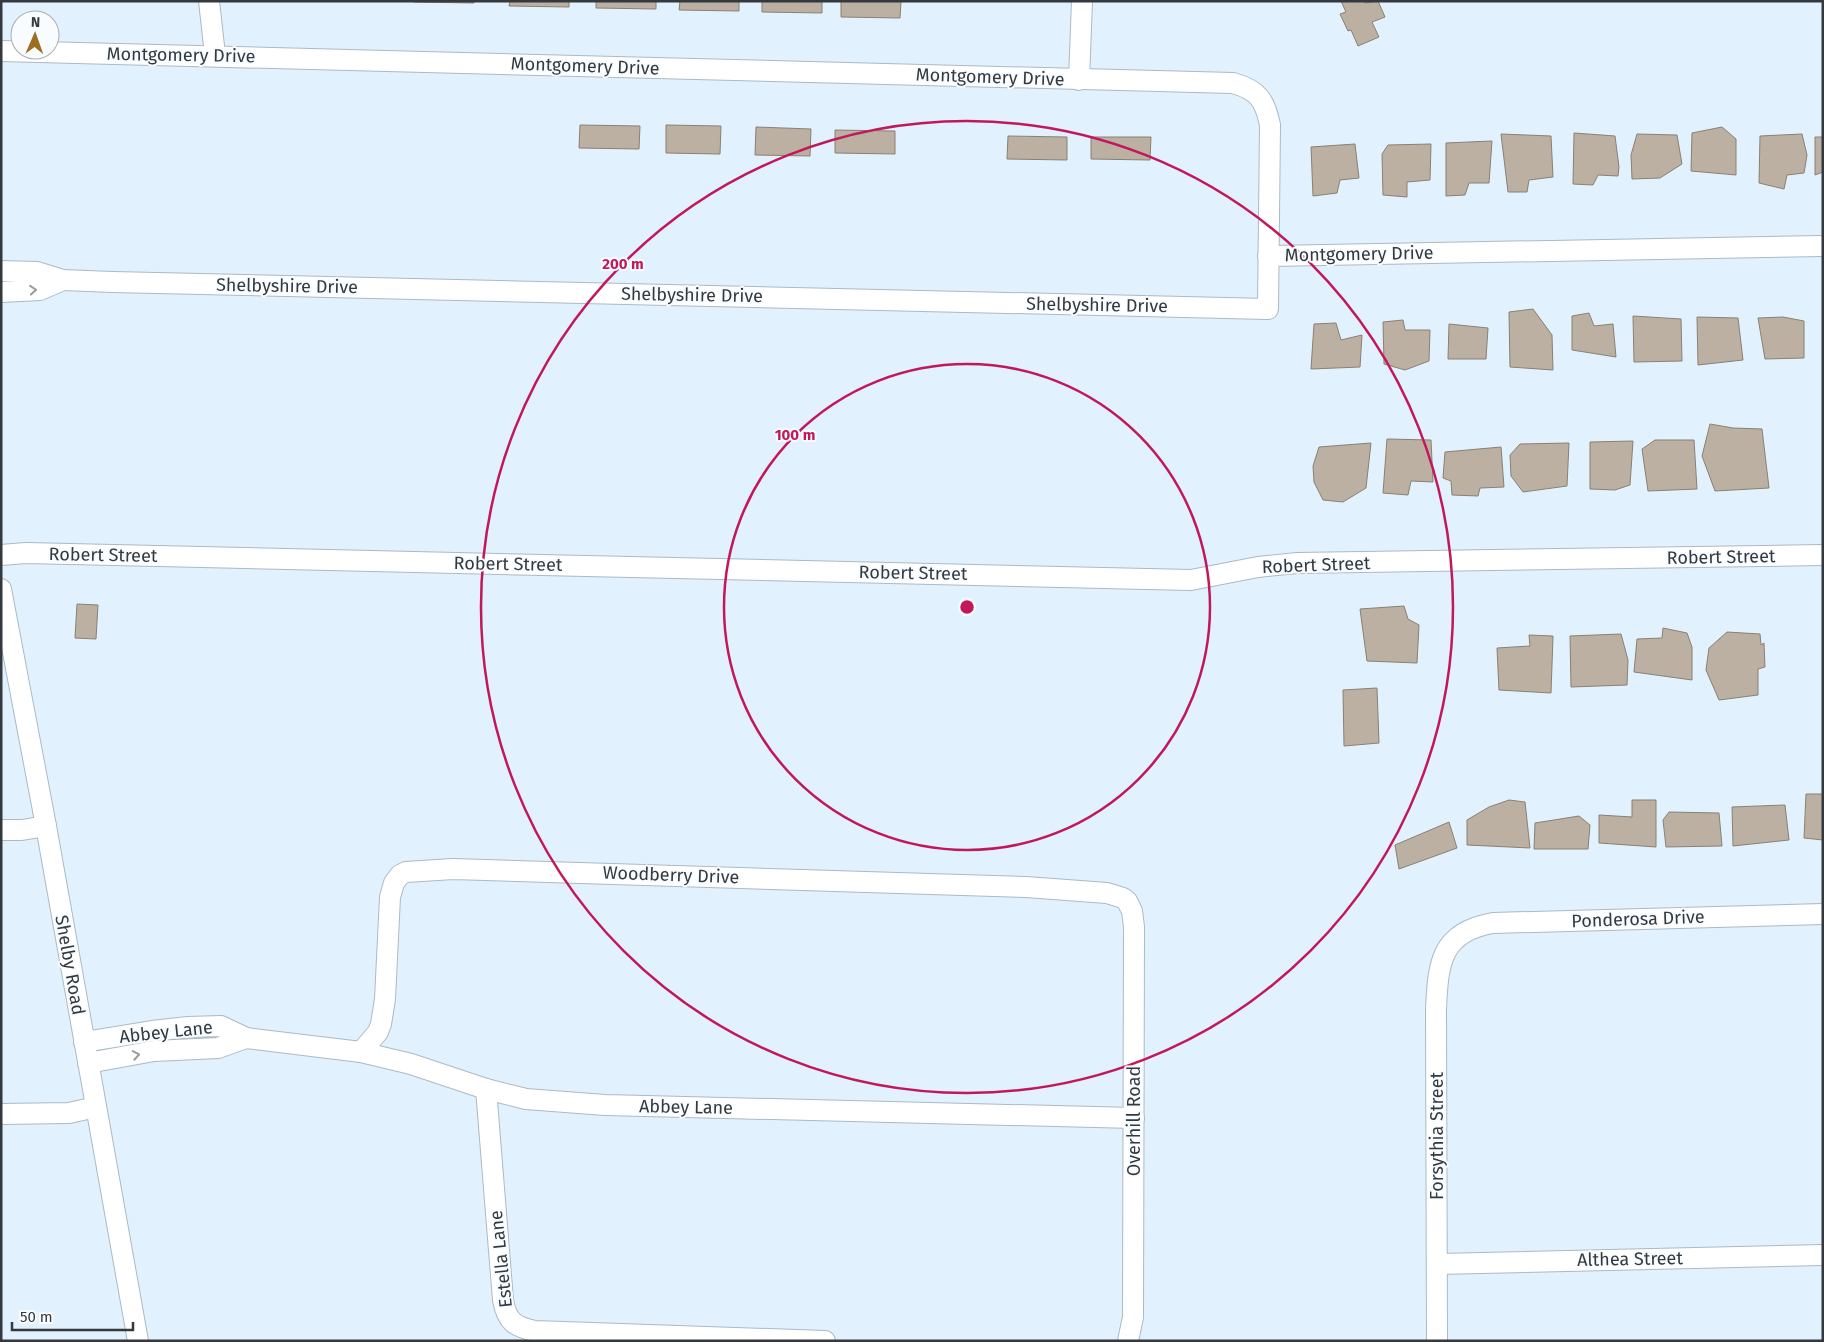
<svg xmlns="http://www.w3.org/2000/svg" width="1824" height="1342" font-family="'Fira Sans',sans-serif">
	<rect width="100%" height="100%" fill="#e1f1fd"/>
	<g fill="#bbb0a2" stroke="#8a8073">
		<polygon points="414,1 474,1 474,3 414,2"/>
		<polygon points="510,1 569,1 569,7 509,6"/>
		<polygon points="596,1 656,1 656,9 596,8"/>
		<polygon points="680,1 739,1 739,11 679,10"/>
		<polygon points="762,1 822,1 822,13 762,12"/>
		<polygon points="841,1 901,1 900,18 841,17"/>
		<polygon points="1341,1 1365,1 1365,3 1378,1 1385,17 1372,22 1379,37 1358,46 1351,30 1348,31 1340,14 1346,12"/>
		<polygon points="580,125 640,126 639,149 579,148"/>
		<polygon points="666,125 721,126 720,154 666,153"/>
		<polygon points="756,127 811,129 810,156 755,155"/>
		<polygon points="1722,127 1736,139 1736,175 1691,171 1692,133"/>
		<polygon points="835,130 895,131 895,154 835,153"/>
		<polygon points="1574,133 1615,136 1619,167 1618,176 1598,175 1593,185 1573,184"/>
		<polygon points="1501,134 1551,136 1553,177 1529,180 1527,192 1508,192"/>
		<polygon points="1637,134 1677,135 1682,164 1660,178 1632,179 1631,155"/>
		<polygon points="1802,134 1807,155 1804,173 1787,175 1784,189 1759,183 1760,136"/>
		<polygon points="1008,136 1067,137 1067,160 1007,159"/>
		<polygon points="1091,137 1151,137 1150,160 1091,159"/>
		<polygon points="1815,137 1823,137 1823,172 1815,175"/>
		<polygon points="1492,141 1489,183 1469,183 1465,195 1446,196 1446,143"/>
		<polygon points="1355,144 1359,178 1340,180 1337,193 1313,196 1311,147"/>
		<polygon points="1431,144 1430,180 1407,182 1407,197 1383,195 1382,154 1388,145"/>
		<polygon points="1533,309 1552,335 1553,370 1510,367 1509,312"/>
		<polygon points="1589,313 1594,326 1613,324 1616,357 1572,350 1572,316"/>
		<polygon points="1633,316 1681,319 1682,361 1634,362"/>
		<polygon points="1697,317 1738,318 1743,360 1698,365"/>
		<polygon points="1783,317 1804,321 1804,358 1765,359 1758,318"/>
		<polygon points="1403,320 1405,330 1430,330 1429,361 1405,370 1384,364 1383,322"/>
		<polygon points="1336,323 1341,340 1362,335 1360,367 1311,369 1314,324"/>
		<polygon points="1449,324 1488,328 1486,359 1448,359"/>
		<polygon points="1710,424 1733,428 1762,429 1769,488 1715,491 1702,456"/>
		<polygon points="1387,439 1431,440 1433,482 1411,481 1408,495 1383,493"/>
		<polygon points="1655,440 1694,440 1697,489 1648,491 1642,449"/>
		<polygon points="1633,441 1630,485 1615,490 1590,489 1590,442"/>
		<polygon points="1371,443 1366,488 1343,502 1323,500 1314,482 1313,466 1319,447"/>
		<polygon points="1569,443 1567,486 1523,492 1511,476 1510,455 1520,444"/>
		<polygon points="1501,447 1504,487 1480,488 1478,496 1452,495 1451,481 1443,478 1445,452"/>
		<polygon points="77,604 98,605 96,639 75,638"/>
		<polygon points="1404,606 1408,619 1419,625 1417,663 1367,661 1360,609"/>
		<polygon points="1663,628 1687,633 1692,647 1692,680 1634,672 1637,639 1662,638"/>
		<polygon points="1727,632 1760,634 1761,645 1764,643 1765,667 1758,669 1758,695 1719,700 1706,670 1709,648"/>
		<polygon points="1621,634 1628,660 1627,685 1571,687 1570,636"/>
		<polygon points="1529,635 1553,636 1551,693 1499,690 1497,648 1530,646"/>
		<polygon points="1377,688 1379,743 1344,746 1343,690"/>
		<polygon points="1806,794 1823,794 1823,840 1804,838"/>
		<polygon points="1509,800 1525,802 1530,848 1467,845 1467,820 1489,807"/>
		<polygon points="1632,800 1656,800 1656,847 1599,843 1599,815 1632,817"/>
		<polygon points="1785,805 1789,840 1733,846 1732,807"/>
		<polygon points="1669,812 1719,813 1722,846 1666,847 1663,820"/>
		<polygon points="1579,816 1590,825 1588,849 1534,849 1535,823"/>
		<polygon points="1449,822 1457,848 1399,869 1395,845"/>
	</g>
	<g fill="none" stroke-linecap="round" stroke-linejoin="round">
		<defs>
			<g id="minor">
				<polyline points="209,1 215,55"/>
				<path d="M1 51 1233 83C1258 90 1265 100 1270 125L1268 309 112 282 63 280 37 272 1 271"/>
				<polyline points="1079,80 1082,1"/>
				<polyline points="1268,256 1823,246"/>
				<polyline points="1,292 40,290 63,280"/>
				<polyline points="1,555 26,553 1191,580 1258,567 1297,563 1823,555"/>
				<polyline points="1,589 46,826 138,1341"/>
				<polyline points="1,830 22,830 46,826"/>
				<polyline points="246,1038 361,1052 411,1064 486,1089 526,1099 605,1105 1134,1118"/>
				<polyline points="84,1042 152,1031 188,1027 221,1026 246,1038 218,1048 154,1051 88,1063"/>
				<polyline points="361,1052 378,1032 381,1024 385,999 390,897 394,883 400,875 406,872 453,869 1026,887 1107,893 1123,898 1127,901 1132,911 1134,927 1133,1317 1128,1341"/>
				<path d="M486 1089 503 1300C507 1322 515 1327 535 1331L825 1341"/>
				<polyline points="1,1114 69,1113 96,1107"/>
				<polyline points="1438,1264 1823,1255"/>
				<path d="M1437 1341 1436 1010C1438 964 1440 932 1493 923L1823 914"/>
			</g>
		</defs>
		<use href="#minor" stroke="#abbac5" stroke-width="22"/>
		<use href="#minor" stroke="#fff" stroke-width="20"/>
	</g>
	<defs><path id="oneway-chevron" d="M-2-3.5L2.5 0L-2 3.5" fill="none" stroke-width="1.6" stroke-linecap="round" stroke-linejoin="round" transform="scale(1.25)"/></defs>
	<g stroke="#999c9e">
		<use href="#oneway-chevron" transform="translate(33 290) rotate(-5)"/>
		<use href="#oneway-chevron" transform="translate(136 1055) rotate(-10)"/>
	</g>
	<g fill="none" stroke="#c2185b" stroke-width="2.5">
		<circle cx="967" cy="607" r="243"/>
		<circle cx="967" cy="607" r="486"/>
	</g>
	<g text-anchor="middle" stroke-width="4" stroke-linejoin="round" paint-order="stroke">
		<g font-size="18" fill="#33393e" stroke="#f9fcfe">
			<text transform="translate(181 55) rotate(1)" y="6">Montgomery Drive</text>
			<text transform="translate(585 66) rotate(2)" y="6">Montgomery Drive</text>
			<text transform="translate(990 77) rotate(2)" y="6">Montgomery Drive</text>
			<text transform="translate(1359 254) rotate(-1)" y="6">Montgomery Drive</text>
			<text transform="translate(287 286) rotate(1)" y="6">Shelbyshire Drive</text>
			<text transform="translate(692 295) rotate(1)" y="6">Shelbyshire Drive</text>
			<text transform="translate(1097 305) rotate(1)" y="6">Shelbyshire Drive</text>
			<text transform="translate(103 555) rotate(1)" y="6">Robert Street</text>
			<text transform="translate(1721 557) rotate(-1)" y="6">Robert Street</text>
			<text transform="translate(508 564) rotate(1)" y="6">Robert Street</text>
			<text transform="translate(1316 565) rotate(-2)" y="6">Robert Street</text>
			<text transform="translate(913 573) rotate(1)" y="6">Robert Street</text>
			<text transform="translate(671 875) rotate(2)" y="6">Woodberry Drive</text>
			<text transform="translate(1638 919) rotate(-2)" y="6">Ponderosa Drive</text>
			<text transform="translate(70 965) rotate(80)" y="6">Shelby Road</text>
			<text transform="translate(166 1032) rotate(-6)" y="6">Abbey Lane</text>
			<text transform="translate(686 1107) rotate(1)" y="6">Abbey Lane</text>
			<text transform="translate(1134 1121) rotate(-90)" y="6">Overhill Road</text>
			<text transform="translate(1437 1136) rotate(-90)" y="6">Forsythia Street</text>
			<text transform="translate(501 1259) rotate(-96)" y="6">Estella Lane</text>
			<text transform="translate(1630 1259) rotate(-1)" y="6">Althea Street</text>
		</g>
	</g>
	<circle cx="967" cy="607" r="8" fill="#c2185b" stroke="#f9fcfe" stroke-width="2.5"/>
	<g font-size="15" text-anchor="middle" font-weight="bold" fill="#c2185b" stroke="#f9fcfe" stroke-width="4" stroke-linejoin="round" paint-order="stroke">
		<text x="623" y="269">200 m</text>
		<text x="795" y="440">100 m</text>
	</g>
	<rect width="1824" height="1342" fill="none" stroke="#33393e" stroke-width="5"/>
	<g transform="translate(35 35) rotate(2)"><circle r="24" fill="#f9fcfe" stroke="#aaaeb1"/>
	<path d="M0-4L9 19L0 12L-9 19Z" fill="#9d6d20"/>
	<text y="-8" font-size="14" font-weight="bold" text-anchor="middle" fill="#33393e">N</text>
	</g>
	<path d="M12 1322v8h121v-8" fill="none" stroke="#33393e" stroke-width="2.5"/>
	<text x="20" y="1322" font-size="15" fill="#33393e" stroke="#f9fcfe" stroke-width="4" paint-order="stroke">50 m</text>
</svg>
